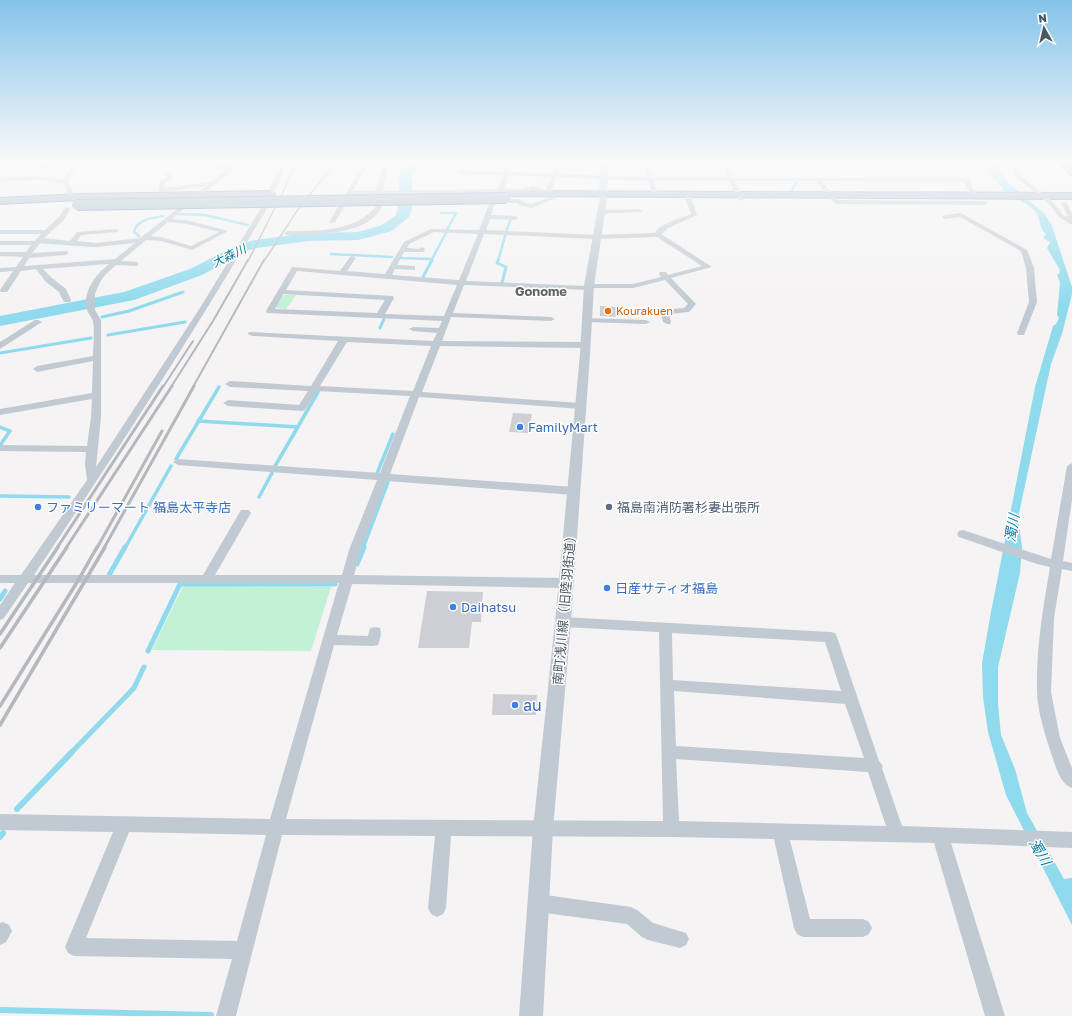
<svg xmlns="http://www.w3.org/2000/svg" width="1072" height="1016" font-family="'Golos Text','Noto Sans JP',sans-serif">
	<rect width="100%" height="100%" fill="#f5f3f3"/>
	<g fill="#c3f1d5">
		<polygon points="286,295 296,295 286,309 278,308 276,306 281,296"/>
		<polygon points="183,586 331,587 311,651 152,650"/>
	</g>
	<path fill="#90daee" d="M985 163H997L999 170 1006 181 1045 214 1052 226 1072 287V294L1062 334 1051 364 1018 518 1022 547 1020 573 998 667V704L1001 735 1015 769 1027 813 1064 879 1072 878V925L1006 795 988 732 983 697 982 663 991 612 1035 387 1053 326 1056 324 1059 318 1057 315 1060 283 1057 274H1059L1060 270 1047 248 1050 242 1043 238 1046 234C1038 228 1041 216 1034 210 1025 202 1012 196 1002 190L1003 188 995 180Z"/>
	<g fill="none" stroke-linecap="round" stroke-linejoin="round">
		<g stroke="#90daee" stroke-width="2.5">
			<polyline points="791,193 793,187 798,181"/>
			<polyline points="441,213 456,213 447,230"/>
			<polyline points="178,214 205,215 248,225"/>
			<polyline points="506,232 511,218"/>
			<path d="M139 236 134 232C137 219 152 218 163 216"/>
			<polyline points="40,242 97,246"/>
			<polyline points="331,254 392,257"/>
			<polyline points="400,258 432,259"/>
			<polyline points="431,261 447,231"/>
			<polyline points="498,261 505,236"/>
		</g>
		<g stroke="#90daee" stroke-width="3">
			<polyline points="498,260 497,263 506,267 502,283"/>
			<polyline points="423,277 432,260"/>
			<polyline points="102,317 129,311 183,292"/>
			<polyline points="380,328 384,319"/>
			<polyline points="108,335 185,322"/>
			<polyline points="0,353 91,338"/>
		</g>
		<g stroke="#90daee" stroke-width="3.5">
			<polyline points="198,421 298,427"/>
			<polyline points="0,427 10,431 1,444"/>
			<polyline points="176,459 219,387"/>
			<polyline points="274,468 318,392"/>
			<polyline points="376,476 393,434"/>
			<polyline points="0,496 69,497"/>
			<polyline points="259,497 272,473"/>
			<polyline points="125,548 171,466"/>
			<polyline points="363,548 388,482"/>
		</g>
		<g stroke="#90daee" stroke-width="5">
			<polyline points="357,564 364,547"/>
			<polyline points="109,575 125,547"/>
			<polyline points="0,599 5,591"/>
			<polyline points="148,651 180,584 335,584"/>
			<polyline points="71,753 134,688 144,667"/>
		</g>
		<g stroke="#90daee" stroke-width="6">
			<polyline points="17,809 72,752"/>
			<polyline points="0,837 3,833"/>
			<polyline points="0,1010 211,1015"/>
		</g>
		<g fill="#90daee" fill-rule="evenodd">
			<polygon points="407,163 421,163 412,172 412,208 409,217 392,231 358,240 308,241 256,248 249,250 202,275 134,300 0,326 0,316 124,292 190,269 239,244 255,240 308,233 358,232 382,225 396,215 398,208 400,172"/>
			<polygon points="833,163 887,163 885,166 881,167 839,167 835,166"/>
		</g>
	</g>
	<g fill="#cdcfd5">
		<polygon points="600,306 616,307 617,317 600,316"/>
		<polygon points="513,413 532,414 528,433 509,432"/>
		<polygon points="427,591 483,592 481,622 472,622 469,648 418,648"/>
		<polygon points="493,694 537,695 536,715 492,715"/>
	</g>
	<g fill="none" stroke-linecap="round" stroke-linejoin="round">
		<defs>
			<g id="trunk">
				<polygon points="1059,163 1069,163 1072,166 1072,175 1069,174"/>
				<polygon points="270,191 275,194 273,196 79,200 0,204 0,198 79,194"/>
				<polygon points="505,191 1072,193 1072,199 502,196 500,194"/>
			</g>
		</defs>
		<use href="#trunk" stroke="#7690ad" stroke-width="2"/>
		<g fill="#c1cad2" fill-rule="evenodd">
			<polygon points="80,163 68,179 69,185 73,191 71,198 68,200 65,198 67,191 63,183 39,180 0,182 0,178 39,176 62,180 73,166 37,168 34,166 37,164"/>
			<polygon points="100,163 112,163 127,166 124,168"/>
			<polygon points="236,163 242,163 196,199 191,198 206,186 161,192 158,190 160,181 166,178 166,173 170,173 172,179 166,182 164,188 211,182 229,168 211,170 208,168 209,167 234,164"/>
			<polygon points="281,163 287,163 273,196 268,197 267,196"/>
			<path d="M364 163H369L353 191H376L382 169 387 163H393L388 169 382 191 498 189 503 175 460 174 457 172 460 170 504 172 508 163H513L510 172 552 174 555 165 558 163 561 165 558 174 647 177 645 168 648 166 651 168 653 177H727L723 167 726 165 729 167 733 178H967L972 183V188L978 194 977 195H973L966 188 965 182 822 181 838 200 984 201 987 203 984 205 836 204 834 203 816 181H735L744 199 741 201 738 199 729 181H654L658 195 655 197 652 195 648 181 556 177 551 192 556 194 553 196 533 190 521 193 351 195 346 196V193ZM508 175 551 177 546 190 533 186 521 189H504Z"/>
			<polygon points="1013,163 1022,163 1022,164 1018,165 1019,171 1022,177 1053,202 1063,215 1068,217 1061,203 1066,202 1072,213 1072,225 1059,217 1049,204 1018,179 1013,171"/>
			<polygon points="1065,163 1072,163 1072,166 1066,164"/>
			<path d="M687 193 690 195 697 215 668 228 661 234 712 267 671 278 696 304 689 312 669 314 671 322 670 324H667L663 322 661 312 662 310 684 308 688 304 665 280 633 288H593L589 290 464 285 453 313 551 317 555 319 551 321 451 317 442 341 586 342 590 345 586 348 440 346 422 392 581 403 586 406 581 409 419 397 390 474 574 487 578 489 579 491 578 493 574 495 387 481 361 550 354 575 566 578 570 580 572 583 570 586 566 588 352 584 337 635 368 636 370 628 375 627 380 628C382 634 380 639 378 645L373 646 334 645 286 819 663 821 659 632 563 627 558 626 557 622 558 618 563 617 830 632 835 633 837 637 879 761 883 766 882 768 902 826 1072 832V848L951 843 1005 1016H985L934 843 790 840 810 919H863L869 922 872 928 869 934 863 937H803L797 934 794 928 774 839 671 837 451 836 446 908 443 914 437 917 431 914 428 908 435 836 282 835 236 1016H216L232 959 74 956 68 953 65 947 113 832 0 830V814L270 819 339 583H28L4 618 0 620V605L15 583H0V575H21L87 480 85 464 86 452 0 451V445L87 446 91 417 92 399 0 415V409L92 393 93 361 37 372 33 369 37 366 93 356C93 345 95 332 93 321 92 317 88 314 87 310 82 292 96 274 109 264L43 269 52 278 66 289 71 300 70 302H64L59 292 46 282 36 269 21 271 7 292H1L0 290 13 271 0 272V268L16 267 23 257 0 256V252H26L31 245H0V241H35L41 234H0V230H45L59 217 65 208 67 207 70 209 64 220 44 238 70 241 77 232 116 229 118 230V232L81 235 77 241 96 243 140 238 185 203 187 204V206L172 219 187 220 228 231 192 250 161 241 146 240 121 261 138 262V266L116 265 106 274 100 282 95 294V310L101 320V417L96 467 200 308 264 203 267 201 270 203C196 330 116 453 34 575H203L241 510H249L251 513 215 575H342L349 550 377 480 178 465 173 462 178 459 380 473 410 396 317 391 305 410 302 411 228 406 223 403 228 400 299 405 308 391 230 387 225 384 230 381 311 386 338 341 252 336 248 334 249 332 433 341 437 333 413 331 409 329 413 327 439 328 442 321 267 313 266 311 292 267 340 271 350 257 352 256 356 258 347 271 385 274 404 242 431 229 479 230 490 201 493 199H519L526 203 531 204 554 196 557 198 531 208 522 206 517 203H495L491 215 515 216 518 218 515 220 490 219 486 230 596 235 655 233C660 223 680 219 691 214L684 195ZM168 222 187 224 219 232 191 246 161 237 151 236ZM434 232 478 234 459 280 392 275 395 269 415 270V266L397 265 404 252H424L425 249 422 247 419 249 407 248 409 244ZM484 234 596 239 657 237 702 266 668 275 666 272H660L659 274 661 277 633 284H589L586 286 466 281ZM41 242 96 247 135 243 115 259 24 266 29 258 66 255 69 253 66 251 32 253ZM297 271 457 285 444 316 385 314 394 298 393 296 286 290ZM283 294 385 300 377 313 275 309ZM347 342 431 346 413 391 320 386ZM672 633 825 642 841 691 673 680ZM674 691 845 704 864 758 676 746ZM676 759 868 772 886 826 679 821ZM129 832 266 835 237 941 86 938Z"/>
			<polygon points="344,200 347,202 335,222 330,223 329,222 341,202"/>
			<path d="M381 201 384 203C382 206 380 211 377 214 359 235 313 235 287 235L284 233 287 231C320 231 359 232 379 202Z"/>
			<polygon points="639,209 642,211 641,212 601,214 598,212 601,210"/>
			<polygon points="961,213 1027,250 1034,268 1037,302 1024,335 1018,335 1017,333 1029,302 1026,268 1021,251 960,217 945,219 942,217 945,215"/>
			<polygon points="584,318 646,320 650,322 646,324 587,322 584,322"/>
			<polygon points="35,320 38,320 42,322 0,349 0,342"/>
			<path d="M1072 463V500L1063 561 1072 563V571L1062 569 1054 618 1051 692 1060 738 1072 768V788C1060 784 1056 767 1052 756 1046 738 1037 710 1037 691 1036 649 1043 608 1050 567L1037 564 959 537 957 534 959 531 963 530 1051 559 1067 466Z"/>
			<polygon points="538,894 631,907 637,910 653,923 686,933 689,939 686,945 680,948 648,940 642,937 627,924 538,912 532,909 529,903 532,897"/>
			<polygon points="3,922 9,925 12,931 6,942 0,945 0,923"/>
		</g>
		<polygon fill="#c1cad2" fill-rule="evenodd" points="600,196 606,196 607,198 594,286 590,354 571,622 553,829 543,1016 519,1016 533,829 555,622 580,354 584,286"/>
		<polygon fill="#c1cbd6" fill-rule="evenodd" points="600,163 608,163 607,198 603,200 599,198"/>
		<use href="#trunk" fill="#9fb4c9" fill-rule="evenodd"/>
		<g stroke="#b5b8bd" stroke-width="1.5">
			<polyline points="248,261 281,196 296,163"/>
			<polyline points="264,261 301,205 336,163"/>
		</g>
		<g stroke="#b5b8bd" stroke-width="2">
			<polyline points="163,387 193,341"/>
			<polyline points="171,387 213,321 248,260"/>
			<polyline points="193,387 264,260"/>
		</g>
		<g stroke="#b5b8bd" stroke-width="3">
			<polyline points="57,548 163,386"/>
			<polyline points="66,548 172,386"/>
			<polyline points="97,548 162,431"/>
			<polyline points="104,548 194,386"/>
		</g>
		<g stroke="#b5b8bd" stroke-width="3.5">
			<polyline points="0,634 58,547"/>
			<polyline points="0,648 67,547"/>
			<polyline points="0,706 79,579 97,547"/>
			<polyline points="0,725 105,547"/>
		</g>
		<defs>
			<polyline id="trunk-bridge" points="77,205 506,198"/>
		</defs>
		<use href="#trunk-bridge" stroke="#7690ad" stroke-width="12" stroke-linecap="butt"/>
		<use href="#trunk-bridge" stroke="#9fb4c9" stroke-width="10"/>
	</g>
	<linearGradient id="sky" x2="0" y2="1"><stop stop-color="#85c3ea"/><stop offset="0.53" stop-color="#fafafa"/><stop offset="1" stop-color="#fafafa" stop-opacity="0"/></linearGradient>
	<rect width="1072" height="305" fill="url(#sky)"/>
	<circle fill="#e8710a" stroke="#fff" stroke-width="1.5" cx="608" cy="311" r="4"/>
	<g fill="#3f7fe0" stroke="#fff" stroke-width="1.5">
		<circle cx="520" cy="427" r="4"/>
		<circle cx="38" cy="507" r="4"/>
		<circle cx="607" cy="588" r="4"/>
		<circle cx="453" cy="607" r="4"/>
		<circle cx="515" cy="705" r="4"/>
	</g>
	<circle fill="#5c6f8a" stroke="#fff" stroke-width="1.5" cx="609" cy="507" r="4"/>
	<g text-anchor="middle" stroke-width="3" stroke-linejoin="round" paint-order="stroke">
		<g font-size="11" fill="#c56008" stroke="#fff" text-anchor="start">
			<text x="616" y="315">Kourakuen</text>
		</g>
		<g font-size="12" font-style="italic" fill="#0c7c9b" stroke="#fff">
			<text transform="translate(229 256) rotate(-26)" y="4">大森川</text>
		</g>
		<g font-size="13" font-weight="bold" fill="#5f6368" stroke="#fff">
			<text x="541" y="296">Gonome</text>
		</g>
		<g font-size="13" fill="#366cbe" stroke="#fff" text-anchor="start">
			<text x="528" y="432">FamilyMart</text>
			<text x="46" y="512">ファミリーマート 福島太平寺店</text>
			<text x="615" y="593">日産サティオ福島</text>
			<text x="461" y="612">Daihatsu</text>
		</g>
		<g font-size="13" fill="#4e5e75" stroke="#fff" text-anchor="start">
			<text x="617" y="512">福島南消防署杉妻出張所</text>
		</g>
		<g font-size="13" fill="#4a5661" stroke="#fff">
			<text transform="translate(564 607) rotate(-85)" y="5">南町浅川線（旧陸羽街道）</text>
		</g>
		<g font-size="14" font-style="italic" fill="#0c7c9b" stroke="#fff">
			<text transform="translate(1012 528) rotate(-81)" y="5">濁川</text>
			<text transform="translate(1040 852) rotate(59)" y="5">濁川</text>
		</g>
		<g font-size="16" fill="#366cbe" stroke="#fff" text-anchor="start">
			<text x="523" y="711">au</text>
		</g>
	</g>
	<g transform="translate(1044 28) rotate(352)" stroke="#ffffff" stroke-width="3" paint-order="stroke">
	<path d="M0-3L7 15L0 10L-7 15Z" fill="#4a5661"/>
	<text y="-6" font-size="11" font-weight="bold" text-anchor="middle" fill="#4a5661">N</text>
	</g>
</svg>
